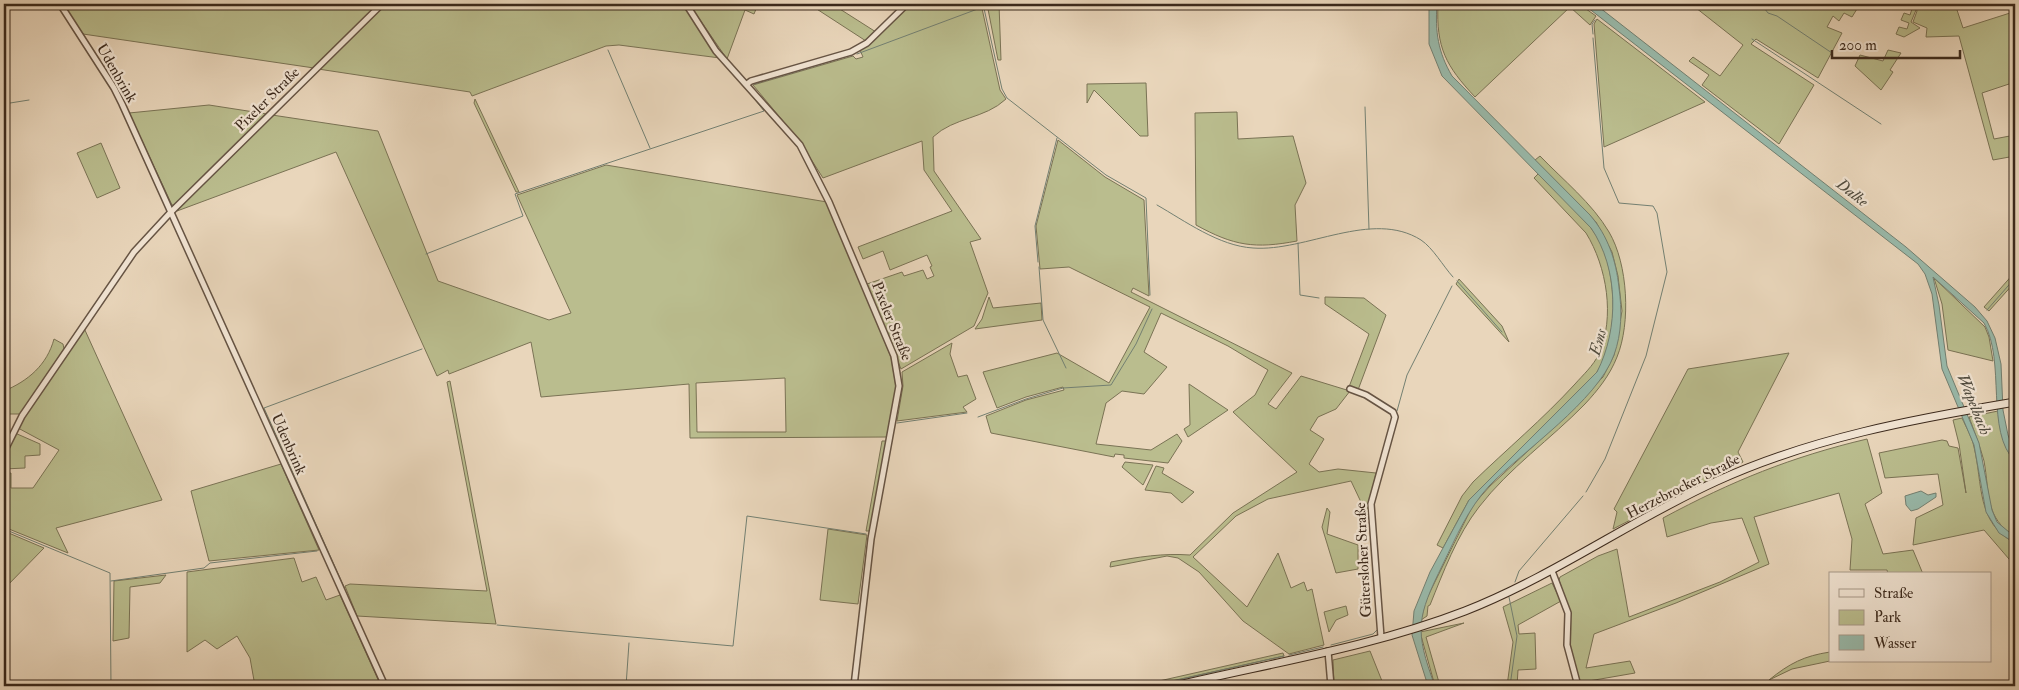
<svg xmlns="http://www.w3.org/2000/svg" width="2019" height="690" font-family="'IM FELL Double Pica',serif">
	<rect width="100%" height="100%" fill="#e9d6bb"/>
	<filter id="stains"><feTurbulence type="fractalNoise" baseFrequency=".004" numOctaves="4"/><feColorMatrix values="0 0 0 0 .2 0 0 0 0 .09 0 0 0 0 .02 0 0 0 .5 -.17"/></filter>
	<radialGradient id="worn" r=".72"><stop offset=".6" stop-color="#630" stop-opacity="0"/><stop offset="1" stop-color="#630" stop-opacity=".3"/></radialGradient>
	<g fill="#babd8e" stroke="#7a7355" fill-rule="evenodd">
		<polygon points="63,4 379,4 314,68 83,34"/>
		<polygon points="385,4 683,4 720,58 619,45 606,46 472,96 470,92 318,69"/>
		<polygon points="689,4 758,4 754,14 745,10 727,59"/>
		<polygon points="809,4 832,4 876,32 866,41"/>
		<path d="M910 4H981L1000 90 1006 99C985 119 954 117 933 137L934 171 981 239 970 242 988 293 974 326 901 369 867 284 902 272 904 276 923 270 927 279 934 276 930 267 932 266 927 255 890 270 883 251 863 259 858 247 952 211 924 170 922 141 823 178 798 139 753 85 853 56 856 59 863 57 860 50 869 44Z"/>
		<polygon points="987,4 999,4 1001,60 998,60"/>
		<path d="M1438 4H1579L1596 16 1590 25 1570 7 1475 97C1446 66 1436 48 1438 4Z"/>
		<polygon points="1691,4 1860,4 1852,17 1844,13 1839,21 1833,16 1827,27 1842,33 1818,78 1756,39 1751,44 1814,85 1779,144 1702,85 1709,75 1689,61 1693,57 1720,76 1743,45"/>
		<polygon points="1898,4 1914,5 1916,10 1911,22 1920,28 1904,37 1896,34 1899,27 1907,29 1909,23 1901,20 1904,13 1910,15 1912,9"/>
		<polygon points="1915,4 1955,4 1963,28 2010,13 2015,28 2015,82 1982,93 1994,139 2015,135 2015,156 1993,160 1959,36 1926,37 1927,28 1913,22 1917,11"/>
		<polygon points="1597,19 1705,102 1604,147 1594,24"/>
		<polygon points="1888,50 1901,53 1890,70 1893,72 1881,90 1855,66 1860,55 1883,61"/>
		<polygon points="1146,83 1148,136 1140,136 1094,90 1087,103 1087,84"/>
		<polygon points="475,99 519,192 516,192 474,103"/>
		<polygon points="209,105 267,114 175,205 172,205 129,113"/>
		<path d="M1237 112 1238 139 1293 136 1306 183 1295 205 1297 241C1255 249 1234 246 1196 225L1195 113Z"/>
		<path d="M272 115 378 131 438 281 549 320 571 313 517 195 606 165 827 202 891 357 896 387 888 437 690 438 689 384 541 397 531 342 449 374 448 370 437 376 336 152 177 211ZM785 378 786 432H697L696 383Z"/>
		<path d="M1058 140 1105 177 1144 200 1149 296 1133 288 1131 292 1292 373 1268 404 1276 409 1301 376 1350 391 1336 409 1318 417 1310 430 1324 439 1309 464 1319 472 1338 469 1376 473 1369 505V519L1351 481 1268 499 1236 516 1193 557 1247 607 1278 553 1291 588 1304 582 1307 591 1312 589 1324 645 1289 654 1243 621 1199 572 1178 558 1167 556 1110 567 1111 562C1138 557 1163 553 1190 555L1233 513 1297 472 1233 412 1255 395 1268 370 1228 346 1161 313 1144 352 1167 367 1144 394 1122 391 1106 403 1096 444 1151 450 1177 434 1182 441 1168 463 1124 458V455L1115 454 1114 457 991 433 986 416 1026 400 1064 390 1063 387 1026 397 997 408 983 372 1057 353 1109 383 1150 307 1069 267 1040 269 1036 226Z"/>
		<polygon points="101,143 120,188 97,198 77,153"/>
		<path d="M1540 156C1563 180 1592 203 1609 232 1628 264 1631 323 1617 357 1610 375 1598 390 1585 404 1551 439 1509 468 1479 507 1457 535 1443 573 1430 605L1428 606 1427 616 1421 620 1425 602 1473 505 1490 486 1553 428 1603 377 1614 355 1622 311 1618 276 1612 252 1596 222 1535 160Z"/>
		<path d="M1538 174C1557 193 1581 212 1596 235 1615 264 1617 319 1607 351 1605 358 1601 365 1597 372L1469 500 1443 548 1437 545 1462 496 1473 482C1507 449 1543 419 1575 384 1583 375 1593 366 1599 354 1615 317 1607 267 1586 233L1534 178Z"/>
		<polygon points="2015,272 2015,282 1989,311 1984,307"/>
		<polygon points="1934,278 1985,327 1989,337 1993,361 1948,350 1942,304"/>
		<polygon points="1459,279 1502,326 1509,342 1456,284"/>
		<polygon points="989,297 993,308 1041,303 1042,320 975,329 982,319"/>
		<polygon points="1325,297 1364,298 1386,315 1358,390 1349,387 1369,334 1325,304"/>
		<polygon points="84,328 162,500 56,528 68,553 4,527 4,474 11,473 11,488 33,488 59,450 18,428 23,417"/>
		<path d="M54 339 63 344 64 349 20 414H4V391C28 381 47 365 54 339Z"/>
		<polygon points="952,343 950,354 958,377 967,375 976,399 963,407 967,412 897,421 903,386 902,372"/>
		<polygon points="1789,353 1738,452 1743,462 1613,529 1617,512 1614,509 1688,369"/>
		<polygon points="450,381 496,624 357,616 345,586 350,584 487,591 447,382"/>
		<polygon points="1189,384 1228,410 1188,437 1184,429 1190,425"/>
		<path d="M1998 411C2001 428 2002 448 2015 461V537C1984 517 1990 493 1984 461 1980 446 1974 431 1969 417Z"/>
		<path d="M1962 418C1966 427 1972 437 1974 447 1983 484 1976 523 2015 543V566L1984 530 1913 545 1916 518 1943 505 1938 474 1885 478 1879 453 1942 440 1947 441 1949 446 1958 448 1966 493 1959 444 1953 420Z"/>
		<polygon points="15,433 40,444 40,455 25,456 25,468 4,469 4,456"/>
		<path d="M1867 439 1882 493 1865 504 1883 554 1913 550 1923 574H1888L1887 570H1850L1852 539 1839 493 1754 517 1769 564 1676 603 1594 634 1586 668 1630 661 1635 673 1583 682 1579 680 1569 645 1570 613 1559 580 1560 577 1598 556 1617 549 1629 617 1720 582 1759 562 1742 518 1711 523 1667 537 1663 518C1732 481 1791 457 1867 439Z"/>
		<polygon points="882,441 887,441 870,531 866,531"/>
		<polygon points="1125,462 1153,465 1143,485 1122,467"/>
		<polygon points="281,464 319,550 209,561 191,491"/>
		<polygon points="1156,466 1164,468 1162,473 1194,492 1182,503 1171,493 1145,490"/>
		<polygon points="1327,508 1330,512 1327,534 1358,545 1358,569 1336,573 1322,527"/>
		<polygon points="828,529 867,535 858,604 820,600"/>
		<polygon points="4,531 44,548 4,589"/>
		<polygon points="294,558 302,582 316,577 326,600 340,595 381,686 255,686 250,658 237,636 217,649 205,640 187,652 187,572"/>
		<polygon points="166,575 160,583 130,587 129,638 113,641 114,581"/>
		<polygon points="1552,583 1561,601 1518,625 1519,634 1535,633 1536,669 1518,670 1517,686 1507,686 1513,642 1503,607"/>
		<polygon points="1346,606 1348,615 1336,620 1329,632 1324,612"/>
		<polygon points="1464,623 1426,637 1440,686 1435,686 1420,632"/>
		<polygon points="1370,651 1384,686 1334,686 1333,660"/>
		<path d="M1830 652V661L1792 669 1769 680C1790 663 1804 656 1830 652Z"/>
		<polygon points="1283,653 1284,656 1149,686 1137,686"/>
	</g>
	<g fill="#99baab" stroke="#738072">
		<path d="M1429 4H1437C1435 32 1438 52 1452 76L1590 215C1608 236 1616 260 1619 288 1622 310 1622 333 1614 355 1597 401 1524 450 1489 486 1468 509 1456 537 1443 564 1417 617 1414 630 1435 686H1428L1412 635 1414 611 1430 572 1469 500 1597 372C1619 329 1619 269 1591 228L1442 76 1429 44Z"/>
		<path d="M1583 4H1595L1906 247 1975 307 1987 321 1995 338 2001 364 2003 410 2008 435 2015 453V461C1985 432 2006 361 1984 323L1933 277 1939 305 1947 366 1979 443 1992 510 1997 522 2015 537V543L1999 533 1986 512 1974 445 1942 369 1932 294 1925 274 1918 264Z"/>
		<polygon points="1921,491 1928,495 1936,493 1936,497 1918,509 1911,511 1906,505 1905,496"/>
	</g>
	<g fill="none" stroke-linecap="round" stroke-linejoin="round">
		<g stroke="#738072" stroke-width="1">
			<polyline points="983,4 1002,89 1007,98 1106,175 1146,198 1150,295"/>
			<polyline points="1761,4 1768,13 1777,16 1832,53"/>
			<polyline points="1606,8 1607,4"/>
			<polyline points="1593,34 1592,24 1595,20"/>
			<polyline points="1752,39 1881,124"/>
			<polyline points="608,50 650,148"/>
			<polyline points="857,54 983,7"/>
			<polyline points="754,84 852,55"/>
			<polyline points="4,104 29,100"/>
			<polyline points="1365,107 1369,229"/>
			<polyline points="2013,192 2015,197"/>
			<path d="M1157 205C1185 221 1219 246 1253 248 1306 252 1372 209 1421 240 1433 248 1443 266 1453 277"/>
			<polyline points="1298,243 1300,295 1319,298"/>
			<polyline points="426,254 523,216 515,194 764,111 748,91"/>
			<polyline points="1038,262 1035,226 1057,138"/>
			<polyline points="1039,267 1043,320 1066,368"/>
			<polyline points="1457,281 1502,332"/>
			<polyline points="1987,310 2015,278"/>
			<polyline points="1397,411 1407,375 1452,286"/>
			<polyline points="978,417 1026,399 1063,388 1111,385 1136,344 1152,309"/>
			<polyline points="897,423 967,413"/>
			<polyline points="1586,492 1605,459 1646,356 1667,272 1657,213 1653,206 1619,203 1604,168 1593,38"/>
			<polyline points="4,529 110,573 111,686"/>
			<polyline points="111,581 204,568 210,563 317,551"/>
			<polyline points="1515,582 1519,571 1583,496"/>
			<polyline points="344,587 264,408 422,349"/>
			<polyline points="1509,597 1517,636 1510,686"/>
			<polyline points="497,625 733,646 747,516 866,534"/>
			<polyline points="1331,645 1373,634 1377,630"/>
			<polyline points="1289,655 1323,647"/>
			<polyline points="626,686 629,643"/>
			<polyline points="1151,686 1284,656"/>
		</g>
		<defs>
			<g id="street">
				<polyline points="60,4 114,88 122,104 385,686"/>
				<polyline points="686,4 716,51 800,145 829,202 894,356 899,386 871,539 854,686"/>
				<polyline points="747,84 751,81 851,52 867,43 907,4"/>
				<polyline points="1350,389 1366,395 1393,412 1395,417 1371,504 1381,637"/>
				<polyline points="4,452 22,416 134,252 170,213 382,4"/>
				<polyline points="1552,571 1568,613 1567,645 1578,686"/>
				<polyline points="1328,651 1331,686"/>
			</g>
			<path id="secondary" d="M1174 686C1271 663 1372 647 1465 611 1554 576 1631 520 1717 481 1811 438 1914 419 2015 402"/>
		</defs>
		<use href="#street" stroke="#665444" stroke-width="8"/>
		<use href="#secondary" stroke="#3b291c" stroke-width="9"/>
		<use href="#street" stroke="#f1e4d3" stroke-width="5"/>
		<use href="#secondary" stroke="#f1e4d3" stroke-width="7"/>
	</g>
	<g text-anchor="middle" stroke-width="4.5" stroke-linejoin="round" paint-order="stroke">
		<g font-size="15" fill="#3b291c" stroke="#f1e4d3">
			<text transform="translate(117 73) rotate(60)" y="5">Udenbrink</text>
			<text transform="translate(267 99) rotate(-45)" y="5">Pixeler Straße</text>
			<text transform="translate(892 321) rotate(68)" y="5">Pixeler Straße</text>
			<text transform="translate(289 444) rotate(66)" y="5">Udenbrink</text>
			<text transform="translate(1683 486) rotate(-27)" y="5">Herzebrocker Straße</text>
			<text transform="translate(1363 560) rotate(-93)" y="5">Gütersloher Straße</text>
		</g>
		<g font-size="16" font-style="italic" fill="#524d40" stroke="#f1e4d3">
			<text transform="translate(1853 192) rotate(38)" y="6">Dalke</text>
			<text transform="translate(1597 342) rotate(-75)" y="6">Ems</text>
			<text transform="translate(1975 404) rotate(68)" y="6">Wapelbach</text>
		</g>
	</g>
	<rect width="2019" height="690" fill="none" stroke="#e9d6bb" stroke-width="20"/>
	<rect x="5" y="5" width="2009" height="680" fill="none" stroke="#3b291c" stroke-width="2.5"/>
	<rect x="10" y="10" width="1999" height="670" fill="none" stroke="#3b291c"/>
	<rect x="1829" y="572" width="162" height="90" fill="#f1e4d3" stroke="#a8998a"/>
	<rect x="1839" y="589" width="25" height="8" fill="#f1e4d3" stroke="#a8998a"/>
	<text x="1874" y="598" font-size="15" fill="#3b291c">Straße</text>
	<rect x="1839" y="610" width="25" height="15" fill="#babd8e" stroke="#a8998a"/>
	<text x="1874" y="622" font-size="15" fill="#3b291c">Park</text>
	<rect x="1839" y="635" width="25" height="15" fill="#99baab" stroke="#a8998a"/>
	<text x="1874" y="648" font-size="15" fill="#3b291c">Wasser</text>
	<path d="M1832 50v8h128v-8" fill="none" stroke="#3b291c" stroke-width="2.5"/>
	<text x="1839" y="50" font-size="15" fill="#3b291c" stroke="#f1e4d3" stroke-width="4" paint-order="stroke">200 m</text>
	<rect width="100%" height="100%" filter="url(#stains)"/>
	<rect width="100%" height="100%" fill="url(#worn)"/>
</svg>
